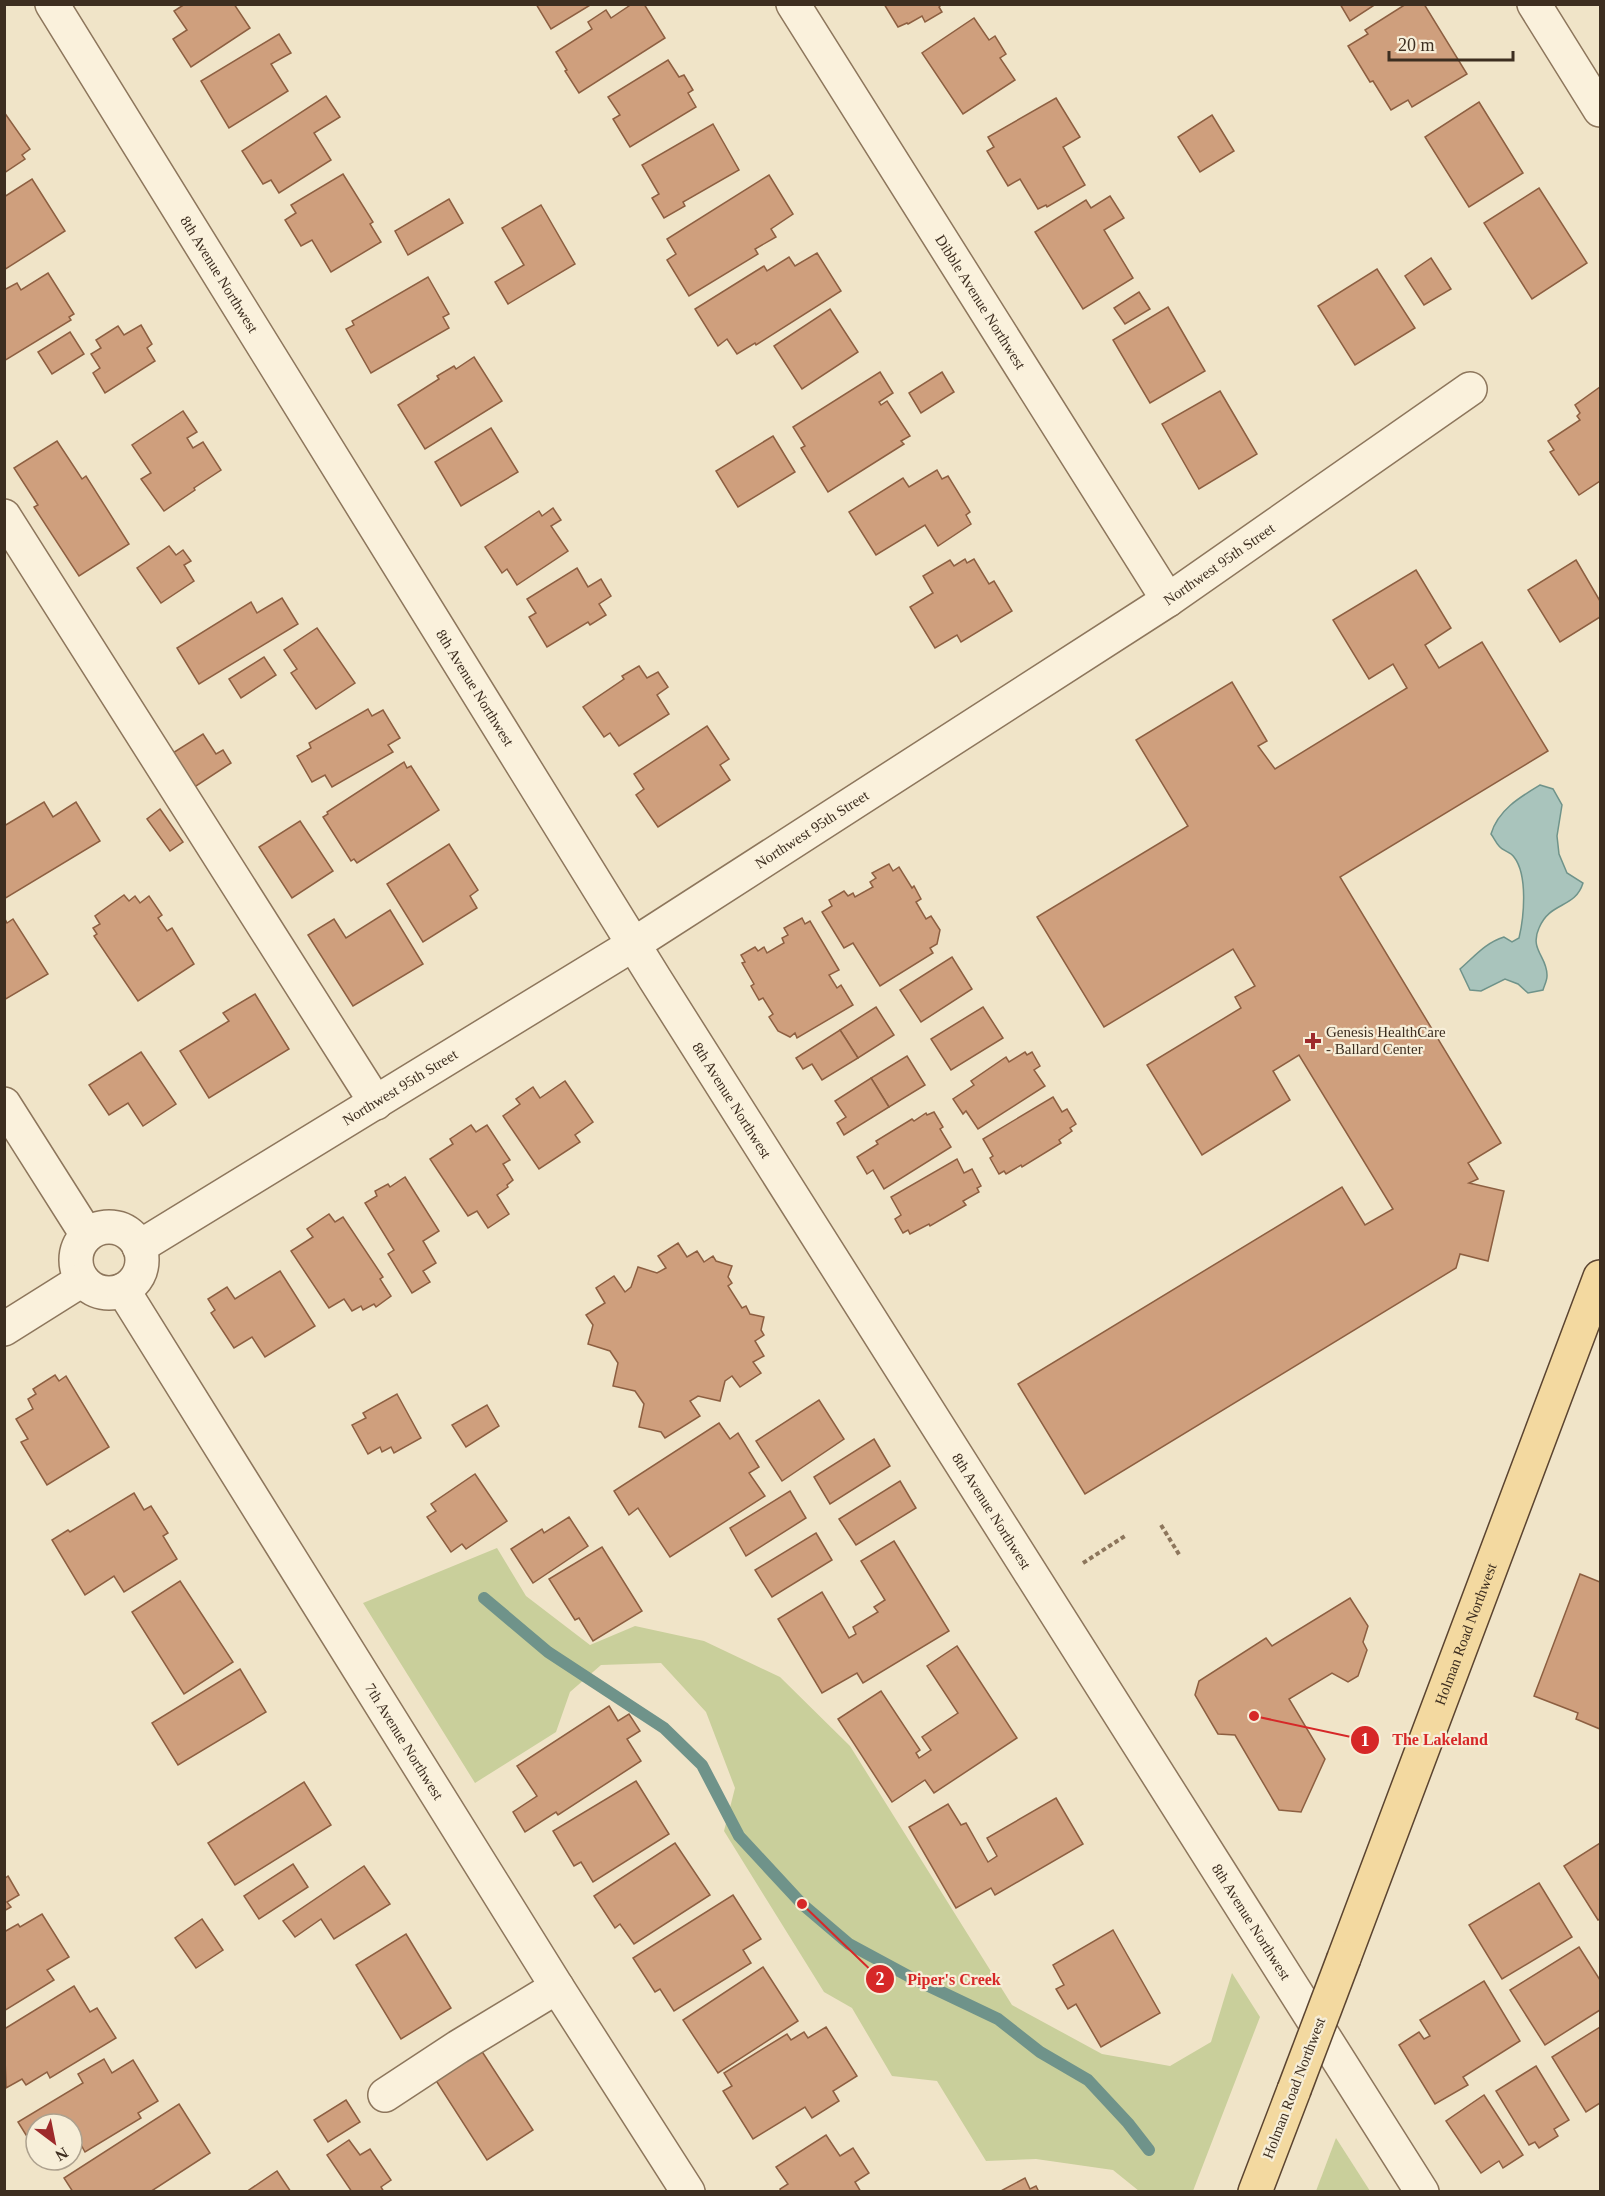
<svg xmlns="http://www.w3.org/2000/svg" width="1605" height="2196" font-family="Georgia,serif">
	<rect width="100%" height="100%" fill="#f0e4c8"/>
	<g fill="#c9cf9b">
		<polygon points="497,1548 526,1596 590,1645 635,1626 704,1641 780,1677 850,1746 1012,2005 1102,2054 1170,2066 1211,2042 1232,1973 1260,2017 1193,2191 1139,2191 1113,2170 1036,2159 986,2161 937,2081 892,2076 852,2008 824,1992 724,1831 735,1788 706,1712 661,1663 601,1665 570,1692 556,1732 475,1783 363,1603"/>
		<polygon points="1336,2138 1370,2191 1316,2191"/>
	</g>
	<path fill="#a9c4bc" stroke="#6f938a" stroke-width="1.5" d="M1540 785 1553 789 1562 805 1557 836 1559 854 1567 873 1583 883C1575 909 1550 901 1539 928 1529 950 1548 957 1547 976 1547 981 1544 986 1543 990L1528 993 1518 984 1505 979 1481 991 1470 990 1460 969C1475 956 1485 943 1504 937L1512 942 1519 938C1524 917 1528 875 1514 857 1511 852 1503 851 1499 846 1496 843 1494 838 1491 834 1498 810 1520 797 1540 785Z"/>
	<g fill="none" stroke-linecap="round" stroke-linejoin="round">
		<polyline stroke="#6f938a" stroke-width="12" points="484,1598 548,1652 664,1728 702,1765 739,1836 802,1904 849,1944 912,1978 998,2019 1040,2052 1088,2080 1128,2123 1149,2150"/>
	</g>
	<g fill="#cf9f7d" stroke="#8d5f41" stroke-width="1.5">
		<polygon points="185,4 234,4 250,28 191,67 173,39 187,30 174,11"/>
		<polygon points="536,4 592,4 551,29"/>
		<polygon points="632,4 644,4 665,38 579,93 565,71 567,70 556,52 592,29 588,22 606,10 611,18"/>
		<polygon points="884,4 942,4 939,7 942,12 925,22 922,16 908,24 907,23 898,27"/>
		<polygon points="1340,4 1376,4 1350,21"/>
		<polygon points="1406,4 1424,4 1467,74 1412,107 1408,100 1391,110 1373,81 1370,82 1348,46 1368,34 1365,30"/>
		<polygon points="974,18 989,40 995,36 1006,54 1000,58 1015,80 963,114 922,53"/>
		<polygon points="279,34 291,53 271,64 288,91 229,128 201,81"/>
		<polygon points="668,60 679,77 684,75 693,90 688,93 696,107 630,147 613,119 620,115 608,97"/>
		<polygon points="326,96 340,117 314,133 331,160 279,193 271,180 263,184 242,151"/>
		<polygon points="1056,98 1080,137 1063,147 1085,185 1047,207 1046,205 1038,209 1020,179 1008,186 987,151 994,147 988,137"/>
		<polygon points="1479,102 1523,173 1469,207 1425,137"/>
		<polygon points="4,112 30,149 22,155 25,159 4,173"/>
		<polygon points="1212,115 1234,151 1200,172 1178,137"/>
		<polygon points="713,124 739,170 683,202 685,206 664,218 652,198 659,194 642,165"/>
		<polygon points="343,174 373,222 370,224 381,242 331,272 312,240 301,246 285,220 296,213 291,205"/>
		<polygon points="769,175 793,214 771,229 776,237 755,249 758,254 689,296 667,260 676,254 667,239"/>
		<polygon points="32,179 65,231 4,270 4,197"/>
		<polygon points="1539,188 1587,263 1532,299 1484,223"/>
		<polygon points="1110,196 1124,218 1104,230 1133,278 1083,309 1035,232 1086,200 1091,208"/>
		<polygon points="449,199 463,223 408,255 395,231"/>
		<polygon points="541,205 575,264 508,304 495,282 524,265 502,228"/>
		<polygon points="817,253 841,291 756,345 755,343 737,354 727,339 718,346 695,309 764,266 767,271 789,257 795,266"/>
		<polygon points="1431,258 1451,289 1424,305 1405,276"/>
		<polygon points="1377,269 1415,328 1355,365 1318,306"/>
		<polygon points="48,273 74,314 69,317 71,320 4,361 4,290 17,283 21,290"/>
		<polygon points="428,277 449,314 443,317 449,328 371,373 346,329 354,325 352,321"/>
		<polygon points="1139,292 1150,309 1125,324 1114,308"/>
		<polygon points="1168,307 1205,371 1150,403 1113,340"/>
		<polygon points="830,309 858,352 802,389 774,346"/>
		<polygon points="141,325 152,344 147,348 155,361 105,393 93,373 100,368 91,354 101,348 96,340 118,326 124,335"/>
		<polygon points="70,332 84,354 52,374 38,352"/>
		<polygon points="474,357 502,401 425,449 398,405 439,379 437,376 454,366 456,369"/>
		<polygon points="880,372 893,393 879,402 881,405 887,401 910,436 901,441 904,444 828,492 801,448 805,446 793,427"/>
		<polygon points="942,372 954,392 921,413 909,393"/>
		<polygon points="1600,387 1600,481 1579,495 1550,452 1554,450 1548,441 1580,420 1577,416 1580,413 1575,405"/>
		<polygon points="1220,391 1257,454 1199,489 1162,424"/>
		<polygon points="183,411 197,432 187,438 193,448 203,442 221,470 194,488 195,490 164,511 141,479 151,473 132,445"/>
		<polygon points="491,428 518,472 461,506 435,462"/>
		<polygon points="773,436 795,472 738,507 716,471"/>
		<polygon points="57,441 82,479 86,476 129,544 79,576 34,507 38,505 14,468"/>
		<polygon points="937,470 942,479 948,476 970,512 966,515 971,524 938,546 925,525 876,555 849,512 903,478 909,487"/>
		<polygon points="553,508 561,520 551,526 568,551 517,585 507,569 502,573 485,547 539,511 542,516"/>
		<polygon points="169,546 176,555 183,550 191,561 184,565 194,581 161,603 137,568"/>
		<polygon points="965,559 967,563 974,559 989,584 994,581 1012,611 961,642 957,635 935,648 910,607 933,593 923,576 950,560 954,566"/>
		<polygon points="1576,560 1600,601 1600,617 1560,642 1528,590"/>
		<polygon points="577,568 588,587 601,579 611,596 599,604 606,615 590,625 588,622 547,647 529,617 536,613 527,599"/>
		<polygon points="1416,570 1451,628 1425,645 1439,668 1482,642 1548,751 1340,877 1501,1143 1468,1163 1478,1179 1469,1183 1504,1191 1488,1261 1460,1254 1456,1268 1085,1494 1018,1384 1342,1187 1365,1225 1393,1209 1299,1055 1273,1071 1290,1100 1202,1155 1147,1065 1241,1008 1235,997 1255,986 1233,949 1104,1027 1037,917 1188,826 1136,740 1232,682 1267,741 1258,746 1275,769 1407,688 1393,664 1369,679 1333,620"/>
		<polygon points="282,598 298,624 199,684 177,648 251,602 257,613"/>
		<polygon points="317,628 355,683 316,709 291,673 297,669 284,650"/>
		<polygon points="264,657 276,675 241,698 229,679"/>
		<polygon points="639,666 647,678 658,672 668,687 657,695 669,714 619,746 610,733 604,737 583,707 624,679 622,676"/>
		<polygon points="368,709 372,716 383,710 400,738 388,745 393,752 332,787 325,775 312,782 297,756 311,748 309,743"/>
		<polygon points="707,726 729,759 720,765 730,780 658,827 636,795 644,789 634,774"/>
		<polygon points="203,734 216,754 223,750 231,763 190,790 168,756"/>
		<polygon points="404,762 407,768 411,766 439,810 357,863 354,859 351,861 323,817 328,814 327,812"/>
		<polygon points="44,802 53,817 76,802 100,841 4,899 4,826"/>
		<polygon points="160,809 183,842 170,851 147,819"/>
		<polygon points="300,821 333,871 292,898 259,847"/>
		<polygon points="449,844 478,890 470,896 477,908 423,942 387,884"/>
		<polygon points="889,864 893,871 899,867 912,888 914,886 921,899 916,902 926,919 931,916 940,930 937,944 930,948 933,953 880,986 853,943 844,948 822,912 832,906 829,900 844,891 848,896 853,893 855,897 873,887 870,882 876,878 872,873"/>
		<polygon points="124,895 129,901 135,896 140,903 149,896 162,915 158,918 167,931 172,928 194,964 138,1001 94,936 97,934 93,928 100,924 95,916"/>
		<polygon points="390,910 423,964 353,1006 308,935 334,919 346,938"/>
		<polygon points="802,918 805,924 810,921 839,970 829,975 837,988 841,985 853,1005 797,1038 795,1033 790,1037 778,1031 769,1017 773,1014 763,998 759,1000 751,986 754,984 742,963 745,962 741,955 755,947 758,951 764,947 767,953 784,943 782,938 788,935 784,928"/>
		<polygon points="5,919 7,923 13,919 48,974 4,1000"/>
		<polygon points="952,957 972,989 921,1022 900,990"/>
		<polygon points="255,994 289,1049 209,1098 180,1051 229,1021 223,1013"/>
		<polygon points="876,1007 894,1035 858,1058 840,1030"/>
		<polygon points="983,1007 1003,1038 951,1070 931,1039"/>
		<polygon points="840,1030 858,1058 822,1080 812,1064 803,1069 796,1058"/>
		<polygon points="141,1052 176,1104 143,1126 128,1103 109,1115 89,1085"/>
		<polygon points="1025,1052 1027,1055 1032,1052 1040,1066 1034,1070 1045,1086 978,1129 966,1111 963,1114 953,1099 974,1085 971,1081 1006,1057 1009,1062"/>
		<polygon points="907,1056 925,1085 889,1107 871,1078"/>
		<polygon points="871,1078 889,1107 844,1135 837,1123 846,1117 835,1101"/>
		<polygon points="565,1081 593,1122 575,1135 580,1142 539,1169 503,1116 520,1104 516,1099 533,1087 540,1098"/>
		<polygon points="1053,1097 1062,1112 1067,1109 1076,1124 1070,1128 1072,1131 1059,1140 1061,1143 1022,1167 1021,1165 1006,1174 1004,1171 999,1174 990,1158 993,1156 983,1139"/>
		<polygon points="934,1112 943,1127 940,1129 951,1147 884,1189 873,1170 867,1174 857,1157 878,1144 876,1141 912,1119 914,1121 926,1113 927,1115"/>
		<polygon points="471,1125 476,1132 487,1125 510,1160 503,1164 513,1180 507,1185 508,1187 497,1195 509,1214 488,1228 477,1211 468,1216 430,1159 453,1144 450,1139"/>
		<polygon points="957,1159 964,1173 972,1169 981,1186 977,1188 979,1192 963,1201 966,1205 930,1226 929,1224 910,1234 908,1230 903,1233 895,1219 901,1215 891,1197"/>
		<polygon points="405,1177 439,1231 423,1241 436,1263 423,1271 430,1282 412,1293 388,1254 394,1250 365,1203 377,1196 375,1191 388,1184 390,1187"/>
		<polygon points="329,1214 335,1222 343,1217 383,1277 380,1279 391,1296 376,1307 374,1304 363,1310 361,1306 352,1311 344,1299 329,1308 291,1251 313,1237 307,1229"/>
		<polygon points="678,1243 687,1257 697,1251 704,1262 713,1256 716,1261 732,1266 728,1277 732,1283 728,1286 742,1308 746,1306 750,1314 764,1317 761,1330 764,1335 755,1341 764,1356 753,1362 761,1373 740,1387 732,1376 725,1381 720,1401 698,1396 690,1401 700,1416 665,1438 661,1432 639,1427 644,1404 635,1391 613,1386 618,1363 610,1351 588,1344 593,1325 586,1315 605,1303 596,1288 614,1276 625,1292 631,1287 638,1267 657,1273 666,1268 658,1256"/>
		<polygon points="280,1271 315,1326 265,1357 252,1337 234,1348 211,1313 215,1310 208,1299 227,1287 235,1299"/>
		<polygon points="55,1375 59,1381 66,1376 109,1447 47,1485 21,1442 28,1439 16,1419 33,1409 28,1399 36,1394 33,1389"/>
		<polygon points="397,1394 421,1438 394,1453 391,1447 382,1452 380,1447 368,1454 352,1425 366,1418 363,1413"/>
		<polygon points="819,1400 844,1439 782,1481 756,1441"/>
		<polygon points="487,1405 499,1426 466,1447 452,1425"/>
		<polygon points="719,1423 730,1439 738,1433 759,1467 749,1473 765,1496 670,1557 638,1508 629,1515 614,1491"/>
		<polygon points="874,1439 890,1466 830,1504 814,1477"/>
		<polygon points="475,1474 507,1521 466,1549 462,1544 451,1552 427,1517 436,1511 431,1504"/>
		<polygon points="900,1481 916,1508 856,1545 839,1519"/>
		<polygon points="790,1491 806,1518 746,1556 730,1528"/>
		<polygon points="134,1493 144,1510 151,1506 168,1533 163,1536 177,1559 124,1592 114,1576 85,1595 52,1540 68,1530 70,1532"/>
		<polygon points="569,1517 588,1546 533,1583 511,1549 542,1529 544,1533"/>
		<polygon points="816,1533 832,1560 772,1597 755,1570"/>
		<polygon points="894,1541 949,1631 863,1683 857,1673 822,1693 778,1619 822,1592 849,1638 856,1634 853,1627 878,1612 874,1607 885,1600 861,1561"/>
		<polygon points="602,1547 642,1611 593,1641 579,1618 575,1620 549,1579"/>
		<polygon points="1580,1574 1600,1582 1600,1729 1576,1719 1578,1713 1534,1696"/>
		<polygon points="180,1581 233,1662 184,1694 132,1612"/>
		<polygon points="1350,1598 1368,1626 1363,1642 1367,1650 1358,1676 1348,1682 1332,1673 1289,1699 1325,1759 1301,1812 1279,1810 1235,1735 1218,1734 1195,1695 1199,1681 1266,1638 1272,1646"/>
		<polygon points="957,1646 1017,1738 934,1793 925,1780 892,1802 838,1719 881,1691 920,1750 916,1753 919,1758 931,1750 922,1737 958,1713 927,1666"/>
		<polygon points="240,1669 266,1712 178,1765 152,1723"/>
		<polygon points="609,1706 618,1721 629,1714 640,1731 627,1739 641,1761 558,1815 556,1812 525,1832 513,1812 537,1796 517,1766"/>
		<polygon points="636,1781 669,1834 593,1882 581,1862 574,1866 553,1831"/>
		<polygon points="304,1782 331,1825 235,1885 208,1843"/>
		<polygon points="1056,1798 1083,1844 995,1895 991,1888 956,1908 909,1827 948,1804 961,1825 966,1823 988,1862 997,1856 987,1838"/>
		<polygon points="675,1843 710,1895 634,1944 620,1924 615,1928 594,1896"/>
		<polygon points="1600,1843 1600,1919 1598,1920 1564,1866"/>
		<polygon points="293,1864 308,1887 259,1919 244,1896"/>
		<polygon points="364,1866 390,1904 334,1939 321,1919 295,1937 283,1921"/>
		<polygon points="8,1876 19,1895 7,1902 11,1907 4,1911 4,1879"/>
		<polygon points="1539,1883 1572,1937 1502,1979 1469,1925"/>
		<polygon points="733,1895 761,1939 743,1950 751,1963 674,2011 660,1989 655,1992 633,1958"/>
		<polygon points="42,1914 69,1957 47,1970 54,1980 4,2011 4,1932 18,1924 20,1927"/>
		<polygon points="202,1919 223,1950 196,1968 175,1938"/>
		<polygon points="1113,1930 1160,2013 1101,2047 1076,2004 1068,2009 1056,1989 1064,1985 1053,1965"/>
		<polygon points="406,1934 451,2008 401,2039 356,1965"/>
		<polygon points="1579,1947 1600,1980 1600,2010 1545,2045 1510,1990"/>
		<polygon points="763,1967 798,2021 718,2073 683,2020"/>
		<polygon points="1484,1981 1520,2041 1463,2077 1468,2085 1435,2104 1399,2045 1419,2032 1424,2039 1430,2036 1420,2020"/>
		<polygon points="74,1986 90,2012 97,2008 116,2038 50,2078 47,2072 26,2085 22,2079 6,2088 4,2026 6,2028"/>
		<polygon points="826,2027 857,2076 833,2091 839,2101 812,2118 805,2107 753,2139 723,2091 732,2086 724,2073 787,2034 791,2040 804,2032 808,2038"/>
		<polygon points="1600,2027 1600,2103 1586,2112 1552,2057"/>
		<polygon points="481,2050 533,2130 487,2160 435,2079"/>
		<polygon points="104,2059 112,2073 133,2060 158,2101 138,2113 141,2118 85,2152 80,2143 72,2148 72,2124 36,2124 36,2151 18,2122 83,2083 78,2074"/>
		<polygon points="1536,2066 1569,2120 1554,2129 1558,2136 1539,2148 1535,2142 1529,2145 1496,2091"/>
		<polygon points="1484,2095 1523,2155 1503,2168 1499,2161 1481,2173 1446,2121"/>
		<polygon points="346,2100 360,2122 328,2142 314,2120"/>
		<polygon points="179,2104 210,2153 150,2192 73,2192 64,2178"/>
		<polygon points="826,2135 840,2156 853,2148 869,2173 855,2182 861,2192 781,2192 780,2189 788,2184 776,2167"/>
		<polygon points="349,2140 360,2155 370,2149 391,2180 381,2187 384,2192 352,2192 327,2155"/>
		<polygon points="277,2171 291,2192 246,2192"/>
		<polygon points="1025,2178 1030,2189 1036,2186 1039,2192 999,2192"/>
	</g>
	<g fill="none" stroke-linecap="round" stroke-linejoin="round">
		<defs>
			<g id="minor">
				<path id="s1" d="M52 4 655 979 1422 2192"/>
				<path id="s2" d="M793 4 1168 600"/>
				<polyline points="1534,4 1600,110"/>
				<polyline points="4,516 376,1103"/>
				<polyline points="4,1104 87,1235"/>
				<circle cx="109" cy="1260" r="33"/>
				<path id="s3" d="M139 1247 634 944 1168 600 1470 389"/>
				<path id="s4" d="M123 1290 557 1987 688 2192"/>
				<polyline points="4,1329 82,1280"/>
				<polyline points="385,2095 458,2047 557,1987"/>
			</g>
			<g id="major">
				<path id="s5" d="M1344 1958 1600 1277"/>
				<polyline points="1255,2192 1294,2090"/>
			</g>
		</defs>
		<use href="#minor" stroke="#8d765c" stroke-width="36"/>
		<use href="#major" stroke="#5b4430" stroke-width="36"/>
		<g stroke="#8d765c" stroke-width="4" stroke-dasharray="4.5 3" stroke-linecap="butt">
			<polyline points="1161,1525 1180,1556"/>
			<polyline points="1083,1563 1125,1536"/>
		</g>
		<use href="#minor" stroke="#faf1dc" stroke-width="33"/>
		<use href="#major" stroke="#f3d9a0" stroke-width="33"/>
		<defs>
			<polyline id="major-bridge" points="1294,2090 1344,1958"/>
		</defs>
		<use href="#major-bridge" stroke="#5b4430" stroke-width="36" stroke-linecap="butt"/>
		<use href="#major-bridge" stroke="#f3d9a0" stroke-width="33"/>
	</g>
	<path fill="#9e2a2b" stroke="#f7eed8" stroke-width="2" d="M1310 1032h6v6h6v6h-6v6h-6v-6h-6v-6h6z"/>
	<g text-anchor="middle" stroke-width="4.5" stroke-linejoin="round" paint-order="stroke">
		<g font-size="15" fill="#3d2e20" stroke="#f7eed8">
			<text dy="5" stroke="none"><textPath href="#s1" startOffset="318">8th Avenue Northwest</textPath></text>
			<text dy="5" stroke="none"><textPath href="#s2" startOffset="352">Dibble Avenue Northwest</textPath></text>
			<text dy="5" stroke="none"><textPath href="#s3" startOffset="1278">Northwest 95th Street</textPath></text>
			<text dy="5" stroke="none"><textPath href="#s1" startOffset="804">8th Avenue Northwest</textPath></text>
			<text dy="5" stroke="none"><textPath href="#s3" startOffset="792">Northwest 95th Street</textPath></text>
			<text dy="5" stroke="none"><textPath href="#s3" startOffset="306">Northwest 95th Street</textPath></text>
			<text dy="5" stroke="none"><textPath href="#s1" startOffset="1290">8th Avenue Northwest</textPath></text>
			<text dy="5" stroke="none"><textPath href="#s1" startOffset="1776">8th Avenue Northwest</textPath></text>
			<text dy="5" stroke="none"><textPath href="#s5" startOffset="346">Holman Road Northwest</textPath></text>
			<text dy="5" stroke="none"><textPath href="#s4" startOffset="532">7th Avenue Northwest</textPath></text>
			<text dy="5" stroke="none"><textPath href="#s1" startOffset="2262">8th Avenue Northwest</textPath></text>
			<text transform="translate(1294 2088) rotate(-69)" y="5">Holman Road Northwest</text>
		</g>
		<g font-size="15" fill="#3d2e20" stroke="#f7eed8" text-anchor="start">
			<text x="1326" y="1037">Genesis HealthCare<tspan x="1326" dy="17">- Ballard Center</tspan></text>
		</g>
	</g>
	<path fill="none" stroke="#d62828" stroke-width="2" d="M1254 1716L1365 1740M802 1904L880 1979"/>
	<g fill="#d62828" stroke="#f7eed8" stroke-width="2">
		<circle cx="1254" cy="1716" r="6"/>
		<circle cx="802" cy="1904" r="6"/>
		<circle cx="1365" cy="1740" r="15"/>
		<circle cx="880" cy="1979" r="15"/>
	</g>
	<g font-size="18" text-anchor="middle" font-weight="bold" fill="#fff">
		<text x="1365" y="1746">1</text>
		<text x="880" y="1985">2</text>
	</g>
	<g font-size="16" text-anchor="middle" font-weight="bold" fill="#d62828" stroke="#f7eed8" stroke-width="4.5" stroke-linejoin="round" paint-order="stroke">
		<text x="1440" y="1745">The Lakeland</text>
		<text x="954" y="1985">Piper's Creek</text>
	</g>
	<rect width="1605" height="2196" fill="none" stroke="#3d2e20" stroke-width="12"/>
	<g transform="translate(54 2142) rotate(148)"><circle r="28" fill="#f7eed8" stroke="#ada18e" stroke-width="1.5"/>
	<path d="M0-4.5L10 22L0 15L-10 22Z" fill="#9e2a2b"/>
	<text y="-9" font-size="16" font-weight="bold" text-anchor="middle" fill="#3d2e20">N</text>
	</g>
	<path d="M1389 51v9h124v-9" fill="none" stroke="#3d2e20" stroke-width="3"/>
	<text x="1398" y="51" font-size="18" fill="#3d2e20" stroke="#f7eed8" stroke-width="4.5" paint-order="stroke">20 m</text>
</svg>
